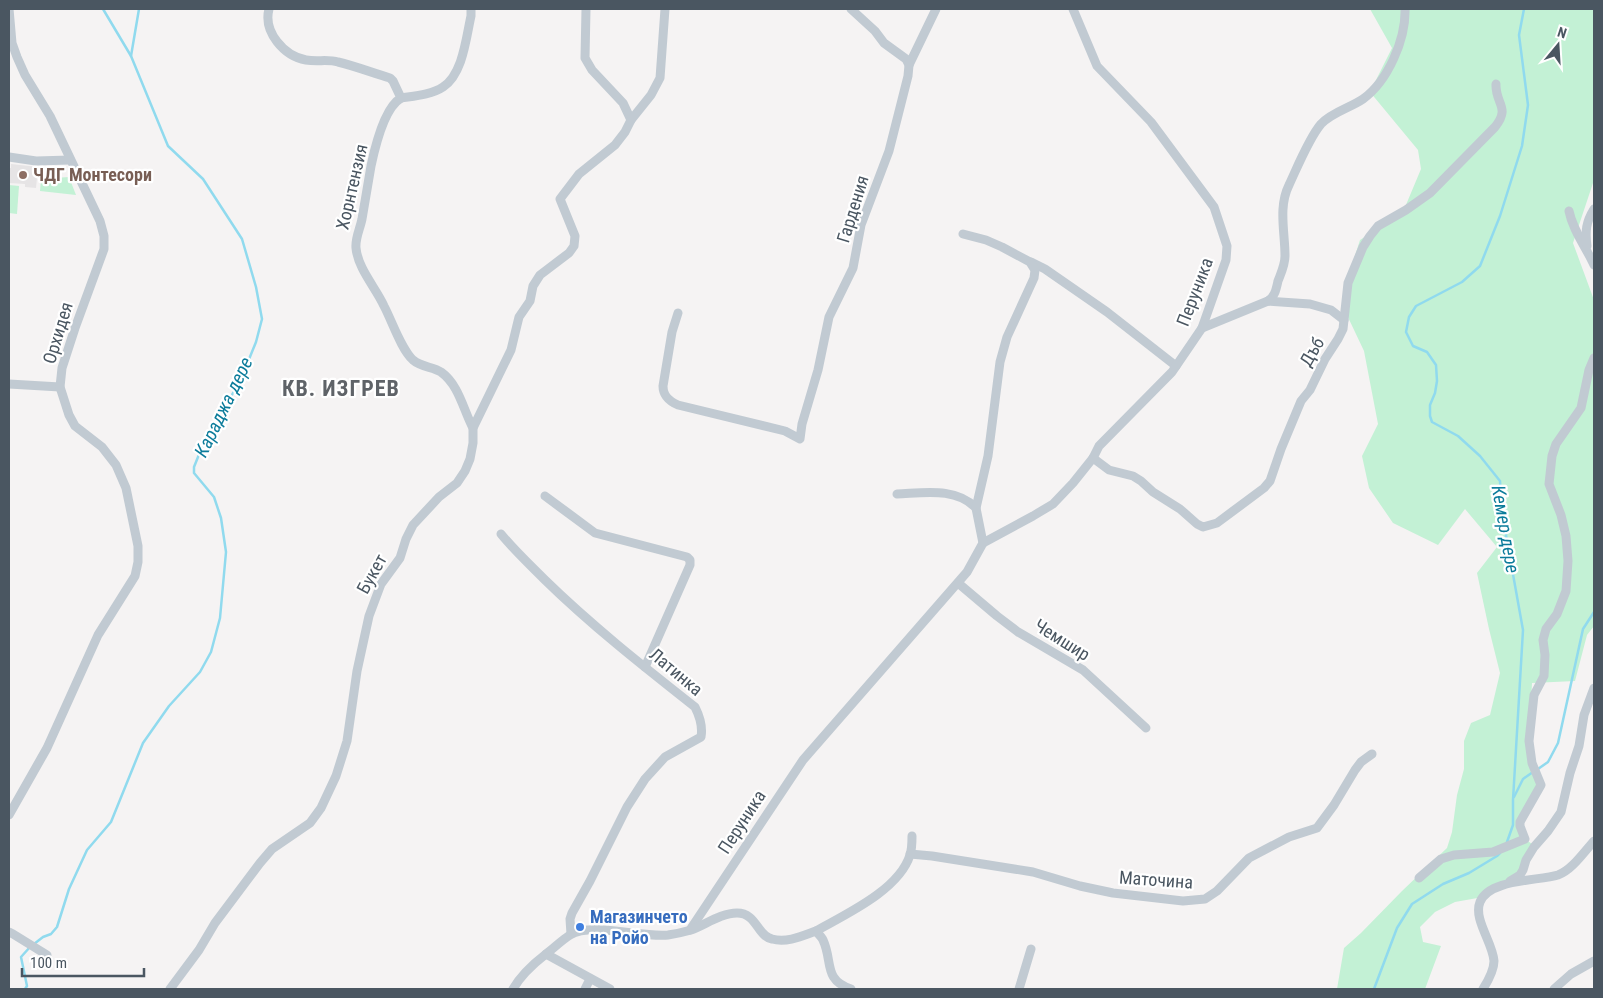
<svg xmlns="http://www.w3.org/2000/svg" width="1603" height="998" font-family="'Roboto Condensed',sans-serif">
	<rect width="100%" height="100%" fill="#f5f3f3"/>
	<polygon fill="#e6e4e5" points="11,164 38,167 36,188 25,187 25,184 9,183 9,168 11,168"/>
	<g fill="#c3f1d5">
		<polygon points="1370,9 1594,9 1594,180 1573,243 1594,300 1594,626 1587,635 1575,681 1532,683 1529,741 1540,781 1520,822 1525,839 1532,844 1520,875 1483,897 1455,902 1435,912 1420,927 1423,942 1441,946 1425,989 1337,989 1344,948 1361,933 1402,891 1447,848 1452,832 1457,795 1464,769 1464,741 1471,723 1490,715 1500,673 1489,629 1477,573 1497,547 1465,509 1438,545 1393,523 1369,488 1362,456 1378,424 1364,351 1346,313 1346,284 1360,240 1403,212 1421,169 1418,150 1370,92 1392,48"/>
		<polygon points="69,177 76,195 40,191 41,179"/>
		<polygon points="9,185 19,186 17,214 9,213"/>
	</g>
	<g fill="none" stroke-linecap="round" stroke-linejoin="round">
		<g stroke="#90daee" stroke-width="2.5">
			<polyline points="131,56 139,9"/>
			<polyline points="1538,769 1548,762 1558,743 1583,629 1594,612"/>
			<polyline points="1514,797 1523,779 1533,772"/>
			<polyline points="1507,842 1513,825 1513,800 1523,630 1502,513 1500,481 1480,456 1458,436 1432,422 1430,416 1430,405 1435,393 1437,381 1436,365 1427,352 1413,346 1406,332 1409,317 1416,306 1462,282 1480,266 1500,216 1522,146 1528,105 1519,35 1524,9"/>
			<polyline points="34,944 43,937 51,934 57,927 69,889 87,850 111,822 143,743 169,706 200,672 211,652 220,618 226,552 221,518 214,497 194,473 194,467 202,447 241,379 256,342 262,319 256,287 242,239 203,179 168,146 131,56 103,9"/>
			<polyline points="25,989 27,986 21,957 30,947"/>
			<polyline points="1374,989 1397,928 1412,904 1443,884 1469,873 1497,856 1500,853"/>
		</g>
		<g stroke="#c1cad2" stroke-width="9">
			<path d="M269 9C263 32 284 56 306 60 317 62 328 59 338 62 355 66 373 73 390 78L393 81 401 98C384 108 375 147 371 166 368 184 365 201 362 219 360 229 355 238 356 248 358 269 376 288 384 306 392 321 401 349 413 360 421 367 433 367 441 372 459 385 463 409 473 428"/>
			<polyline points="586,9 585,58 592,70 623,103 631,120"/>
			<polyline points="909,65 936,9"/>
			<path d="M401 98C414 96 431 95 443 87 463 74 466 38 471 16V9"/>
			<polyline points="9,157 36,161 70,160"/>
			<path d="M1569 211C1573 231 1586 247 1594 265"/>
			<path d="M1587 246C1585 231 1586 222 1594 209"/>
			<polyline points="1031,262 1045,269 1107,312 1176,366"/>
			<path d="M1268 301C1275 296 1276 290 1278 281 1281 273 1285 265 1285 256 1285 232 1278 207 1289 185 1297 168 1309 138 1321 124 1332 112 1350 108 1363 99 1388 81 1406 39 1405 9"/>
			<path d="M678 313 672 332 663 386C663 396 669 401 678 405L785 431 800 439 802 424 818 370 829 317 853 268 861 225 889 151 908 76 909 65 906 59 884 43 875 31 851 9"/>
			<polyline points="1202,328 1268,301 1310,304 1331,310 1344,320"/>
			<polyline points="9,384 60,387"/>
			<path d="M1093 458 1109 470 1133 476 1141 481 1153 492 1180 509 1197 524 1203 527 1217 523 1264 488 1270 481 1281 449 1301 401 1310 390 1325 359 1338 339 1343 329 1348 283 1363 247 1370 236 1378 226 1406 210 1430 193 1495 127C1511 107 1495 104 1496 84"/>
			<path d="M897 494C924 493 956 487 976 508"/>
			<polyline points="545,496 595,533 687,557 690,560 690,565 645,667"/>
			<path d="M501 534C514 550 529 564 544 579 591 625 643 666 695 707 700 717 703 726 701 737L665 757 645 779 627 807 590 881 572 913 570 919 571 934"/>
			<polyline points="983,543 1033,516 1053,504 1073,483 1093,458 1099,446 1172,372 1202,328 1226,260 1227,246 1214,207 1151,122 1097,66 1073,9"/>
			<polyline points="958,583 997,616 1018,632 1083,670 1146,728"/>
			<polyline points="9,815 47,748 98,635 135,576 138,562 138,546 126,488 116,465 102,447 75,426 69,415 60,387 62,368 75,328 104,249 104,236 100,221 50,116 25,75 17,57 12,43 9,9"/>
			<polyline points="910,854 932,856 1033,872 1080,886 1113,893 1183,901 1205,899 1217,891 1249,858 1289,837 1317,828 1334,805 1355,770 1361,762 1372,754"/>
			<polyline points="1419,878 1441,859 1454,855 1493,852 1525,839 1520,826 1520,822 1541,785 1532,763 1529,741 1534,695 1544,676 1545,655 1543,640 1546,629 1557,614 1566,591 1568,561 1566,536 1561,515 1549,484 1552,456 1556,444 1581,408 1589,370 1594,358"/>
			<polyline points="1510,881 1520,875 1523,870 1526,860 1534,847 1548,831 1561,812 1570,773 1579,746 1584,715 1594,688"/>
			<polyline points="690,930 803,760 967,572 983,543 976,508 988,456 1000,362 1007,337 1034,278 1035,270 1030,262 1002,247 986,240 963,234"/>
			<path d="M816 931C846 914 899 890 910 855 912 849 912 842 912 836"/>
			<polyline points="9,932 13,934 47,955"/>
			<polyline points="546,954 610,989"/>
			<polyline points="170,989 199,950 215,923 260,863 272,849 310,823 321,808 336,776 347,741 357,671 369,616 381,584 400,558 406,539 413,525 439,497 457,483 465,471 470,459 473,443 473,428 511,350 519,317 530,301 533,286 540,275 569,253 574,246 575,236 560,199 579,174 615,145 625,132 631,120 651,95 660,78 665,9"/>
			<path d="M513 989C521 975 533 964 546 954 554 948 562 940 570 935 591 922 643 938 668 935 675 934 684 932 691 930 705 925 721 913 737 913 757 913 757 936 772 939 787 943 802 936 816 931 818 934 822 937 823 940 833 961 823 980 851 989"/>
			<polyline points="585,989 590,979"/>
			<polyline points="1019,989 1031,949"/>
			<path d="M1483 989C1488 981 1494 971 1494 961 1493 943 1473 919 1480 902 1489 879 1538 881 1558 875 1572 870 1584 852 1594 841"/>
			<polyline points="1554,989 1571,974 1594,961"/>
		</g>
	</g>
	<circle fill="#8d6e63" stroke="#fff" stroke-width="2" cx="23" cy="175" r="5"/>
	<circle fill="#3f7fe0" stroke="#fff" stroke-width="2" cx="580" cy="927" r="5"/>
	<g text-anchor="middle" stroke-width="4.5" stroke-linejoin="round" paint-order="stroke">
		<g font-size="18" font-weight="bold" fill="#785e54" stroke="#fff" text-anchor="start">
			<text x="33" y="181">ЧДГ Монтесори</text>
		</g>
		<g font-size="18" fill="#4a5661" stroke="#fff">
			<text transform="translate(352 187) rotate(-77)" y="6">Хорнтензия</text>
			<text transform="translate(853 209) rotate(-73)" y="6">Гардения</text>
			<text transform="translate(1195 292) rotate(-69)" y="6">Перуника</text>
			<text transform="translate(58 333) rotate(-73)" y="6">Орхидея</text>
			<text transform="translate(1312 352) rotate(-60)" y="6">Дъб</text>
			<text transform="translate(372 574) rotate(-61)" y="6">Букет</text>
			<text transform="translate(1062 640) rotate(32)" y="6">Чемшир</text>
			<text transform="translate(676 672) rotate(40)" y="6">Латинка</text>
			<text transform="translate(742 822) rotate(-57)" y="6">Перуника</text>
			<text transform="translate(1156 880) rotate(4)" y="6">Маточина</text>
		</g>
		<g font-size="18" font-weight="bold" fill="#366cbe" stroke="#fff" text-anchor="start">
			<text x="590" y="923">Магазинчето<tspan x="590" dy="21">на Ройо</tspan></text>
		</g>
		<g font-size="19" font-style="italic" fill="#0c7c9b" stroke="#fff">
			<text transform="translate(223 407) rotate(-64)" y="7">Караджа дере</text>
			<text transform="translate(1506 529) rotate(80)" y="7">Кемер дере</text>
		</g>
		<g font-size="22" font-weight="bold" letter-spacing="1" fill="#5f6368" stroke="#fff">
			<text x="341" y="396">КВ. ИЗГРЕВ</text>
		</g>
	</g>
	<rect width="1603" height="998" fill="none" stroke="#4a5661" stroke-width="20"/>
	<g transform="translate(1558 45) rotate(18)" stroke="#ffffff" stroke-width="4" paint-order="stroke">
	<path d="M0-4L9 19L0 12L-9 19Z" fill="#4a5661"/>
	<text y="-8" font-size="14" font-weight="bold" text-anchor="middle" fill="#4a5661">N</text>
	</g>
	<path d="M22 968v8h122v-8" fill="none" stroke="#4a5661" stroke-width="2.5"/>
	<text x="30" y="968" font-size="15" fill="#4a5661" stroke="#ffffff" stroke-width="4" paint-order="stroke">100 m</text>
</svg>
